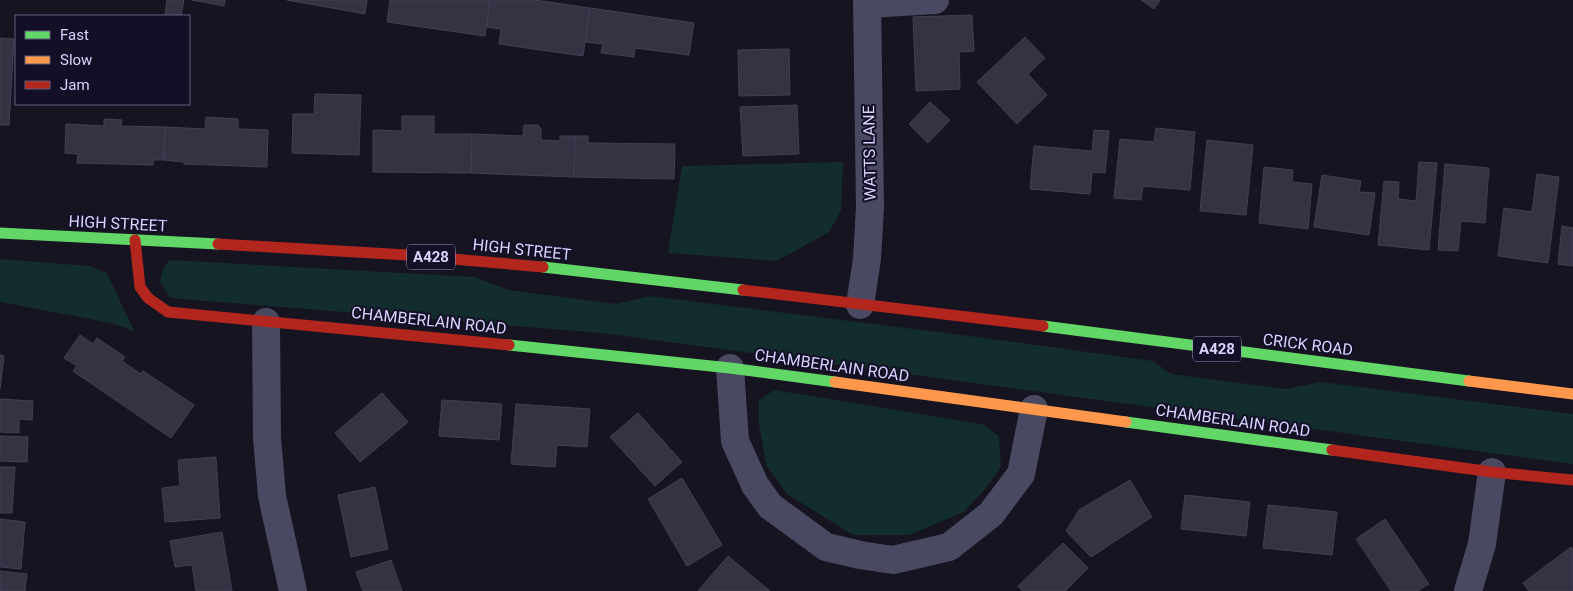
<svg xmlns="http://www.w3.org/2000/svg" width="1573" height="591" font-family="Roboto,sans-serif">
	<rect width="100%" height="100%" fill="#161421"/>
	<g fill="#132c2d">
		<polygon points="843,162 841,211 829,232 777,261 668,253 682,166"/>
		<polygon points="0,259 90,266 107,273 134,331 111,323 0,302"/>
		<polygon points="170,260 475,277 508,290 616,304 649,296 962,335 1153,361 1171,374 1285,389 1321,382 1573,414 1573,464 602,333 170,298 160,282 163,268"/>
		<polygon points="774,390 982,424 999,436 1001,467 986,488 964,512 909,535 853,535 787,494 766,465 759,424 759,400"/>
	</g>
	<g fill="#343243" stroke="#433f54">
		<polygon points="167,0 184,0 181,16 165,15"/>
		<polygon points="192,0 225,0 224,6"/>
		<polygon points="287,0 367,0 365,14"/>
		<polygon points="390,0 490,0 485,36 387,22"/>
		<polygon points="490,0 535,0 590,8 583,56 499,44 501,29 487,27"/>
		<polygon points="1141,0 1160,0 1154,9"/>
		<polygon points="590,8 694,23 689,55 635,48 634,57 601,53 603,44 585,42"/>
		<polygon points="972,15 974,51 959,52 960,89 916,91 913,17"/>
		<polygon points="1025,37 1045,58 1028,74 1047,95 1017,124 977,82"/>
		<polygon points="0,38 14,39 9,125 0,125"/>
		<polygon points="789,49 790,95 739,96 738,50"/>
		<polygon points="315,94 361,95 359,155 292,153 293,114 314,114"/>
		<polygon points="930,102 950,120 928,143 909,124"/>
		<polygon points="797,105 799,154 743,156 740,107"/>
		<polygon points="402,116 434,116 434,134 472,134 471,173 373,172 373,130 402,131"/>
		<polygon points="206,117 238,119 238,129 268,130 267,167 184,164 184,162 164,160 165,127 205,129"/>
		<polygon points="104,119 122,120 121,126 165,127 164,160 153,160 153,165 77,163 78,154 65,153 66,124 104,126"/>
		<polygon points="524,125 538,125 541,129 541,140 560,141 560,136 575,136 574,177 471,173 472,134 523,136"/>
		<polygon points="1156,128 1195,132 1190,190 1143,186 1141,200 1114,198 1120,139 1154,142"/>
		<polygon points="1094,130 1109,131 1105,173 1092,172 1090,194 1030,189 1034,146 1092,151"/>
		<polygon points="575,136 588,136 588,143 675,144 674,179 574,177"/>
		<polygon points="1207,140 1253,145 1246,215 1200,211"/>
		<polygon points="1419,162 1437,163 1429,250 1378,245 1384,181 1399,182 1398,199 1416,201"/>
		<polygon points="1445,164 1489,168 1485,223 1461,221 1458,251 1438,250"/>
		<polygon points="1264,167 1293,170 1292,182 1312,184 1308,229 1259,223"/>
		<polygon points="1537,174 1559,177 1548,263 1498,256 1504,208 1532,212"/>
		<polygon points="1322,175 1361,181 1359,192 1375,193 1369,235 1314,227"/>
		<polygon points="1562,226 1573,228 1573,266 1558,264"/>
		<polygon points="80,335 93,344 97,338 125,357 122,361 141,374 143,371 194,405 171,438 73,371 77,366 64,358"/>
		<polygon points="0,355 4,356 0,389"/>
		<polygon points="382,393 408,422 360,462 335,433"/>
		<polygon points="0,399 33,401 32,420 19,419 19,433 0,432"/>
		<polygon points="442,400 502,404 499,440 439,436"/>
		<polygon points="516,404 590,409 587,447 557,445 555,467 511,464"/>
		<polygon points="638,413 682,462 655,486 610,437"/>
		<polygon points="0,436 28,437 27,462 0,461"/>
		<polygon points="216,457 220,518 165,522 162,488 180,486 178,460"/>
		<polygon points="0,467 15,467 12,513 0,513"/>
		<polygon points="682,478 722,545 687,566 648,499"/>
		<polygon points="1130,480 1152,517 1091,557 1066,531 1079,510"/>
		<polygon points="375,487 388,549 351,557 338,495"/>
		<polygon points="1185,495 1250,502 1246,536 1181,529"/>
		<polygon points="1268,505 1337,512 1332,555 1263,548"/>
		<polygon points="0,519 25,522 21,569 0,567"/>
		<polygon points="1385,519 1429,584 1417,591 1391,591 1356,539"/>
		<polygon points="222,532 232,591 196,591 192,565 175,567 170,541"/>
		<polygon points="1063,543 1088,568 1065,591 1023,591 1018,586"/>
		<polygon points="1571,547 1573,550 1573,591 1529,591 1523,583"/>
		<polygon points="728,556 770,591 698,591"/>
		<polygon points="391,560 402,591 363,591 356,572"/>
		<polygon points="0,571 27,574 25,591 0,591"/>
	</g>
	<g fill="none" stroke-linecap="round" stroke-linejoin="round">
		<g stroke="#4a4962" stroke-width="28">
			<polyline points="868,4 935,0"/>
			<polyline points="860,305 867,259 870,207 867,0"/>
			<polyline points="266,322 267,438 272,496 293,591"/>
			<polyline points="730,368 735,441 755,485 770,506 826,547 860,555 893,560 949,547 991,514 1021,474 1034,409"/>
			<polyline points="1468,591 1482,544 1492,472"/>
		</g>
		<g stroke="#63d668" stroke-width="11">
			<polyline points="0,233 218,244"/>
			<polyline points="543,267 743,290"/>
			<polyline points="1043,326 1469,381"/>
			<polyline points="509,345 730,368 835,382"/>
			<polyline points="1126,422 1332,450"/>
		</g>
		<g stroke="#ff974d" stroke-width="11">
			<polyline points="1469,381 1573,394"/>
			<polyline points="835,382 1126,422"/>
		</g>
		<g stroke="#b3261e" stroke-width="11">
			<polyline points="135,240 140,287 148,298 168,312 509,345"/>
			<polyline points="218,244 407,255 543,267"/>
			<polyline points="743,290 1043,326"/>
			<polyline points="1332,450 1492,472 1573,480"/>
		</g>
	</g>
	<g text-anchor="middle" stroke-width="4" stroke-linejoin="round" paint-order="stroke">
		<g fill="#130f26" stroke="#9e99be" stroke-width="1">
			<rect x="407" y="244.5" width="48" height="25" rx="4"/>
			<rect x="1193" y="336.5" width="48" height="25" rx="4"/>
		</g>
		<g font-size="15" font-weight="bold" fill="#d9d4ff">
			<text x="431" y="262">A428</text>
			<text x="1217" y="354">A428</text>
		</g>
		<g font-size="16" fill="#d9d4ff" stroke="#130f26">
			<text transform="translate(869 153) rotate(-91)" y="6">WATTS LANE</text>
			<text transform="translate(118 223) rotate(3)" y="6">HIGH STREET</text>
			<text transform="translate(522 249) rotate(6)" y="6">HIGH STREET</text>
			<text transform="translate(429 320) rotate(6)" y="6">CHAMBERLAIN ROAD</text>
			<text transform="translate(1308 344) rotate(7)" y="6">CRICK ROAD</text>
			<text transform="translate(832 365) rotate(8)" y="6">CHAMBERLAIN ROAD</text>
			<text transform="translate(1233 420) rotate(8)" y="6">CHAMBERLAIN ROAD</text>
		</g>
	</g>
	<rect x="15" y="15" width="175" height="90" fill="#130f26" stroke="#625e7d"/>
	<rect x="25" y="31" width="25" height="8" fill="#63d668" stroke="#625e7d"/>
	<text x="60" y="40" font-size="15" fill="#d9d4ff">Fast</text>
	<rect x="25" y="56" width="25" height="8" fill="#ff974d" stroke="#625e7d"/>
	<text x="60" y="65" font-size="15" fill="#d9d4ff">Slow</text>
	<rect x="25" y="81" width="25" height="8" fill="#b3261e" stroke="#625e7d"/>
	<text x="60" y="90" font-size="15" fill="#d9d4ff">Jam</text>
</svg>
